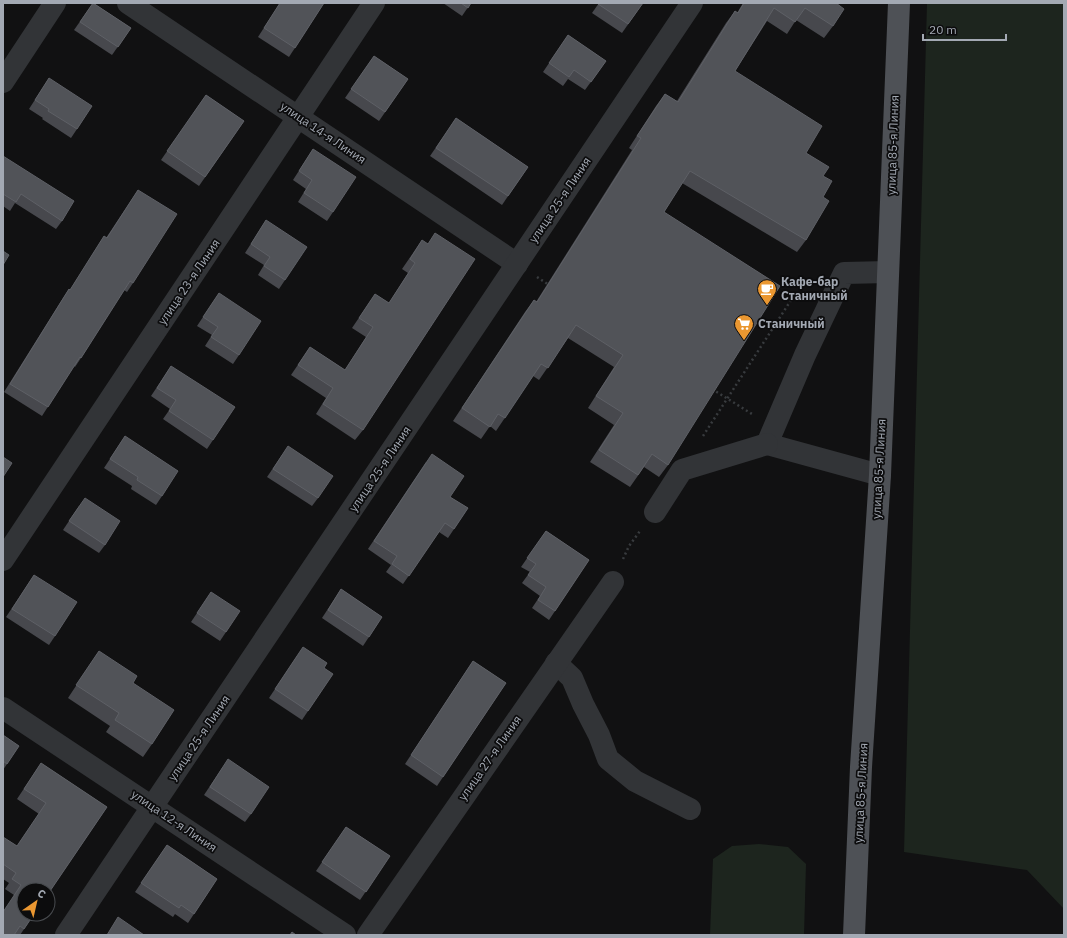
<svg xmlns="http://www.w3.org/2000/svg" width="1067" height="938" font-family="'IBM Plex Sans',sans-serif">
	<rect width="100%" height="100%" fill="#111112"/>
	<g fill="#1d251e">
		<polygon points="927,3 1064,3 1064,909 1027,870 904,852"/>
		<polygon points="759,844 788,847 806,864 804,935 710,935 713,859 732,846"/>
	</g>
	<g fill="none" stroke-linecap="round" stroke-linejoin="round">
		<g stroke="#383b3e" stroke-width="2.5" stroke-dasharray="2 3" stroke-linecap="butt">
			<polyline points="537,277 549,285"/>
			<polyline points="712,389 752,414"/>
			<polyline points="703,436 795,294"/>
			<polyline points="623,559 629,546 640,531"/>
		</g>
		<g stroke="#323437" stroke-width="22">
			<polyline points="128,3 517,264"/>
			<polyline points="3,82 55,3"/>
			<polyline points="880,475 767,444 805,355 844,273 888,272"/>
			<polyline points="655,512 682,470 767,444"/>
			<polyline points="3,560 374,3"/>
			<polyline points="556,663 572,678 583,704 599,735 608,759 635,781 690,809"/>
			<polyline points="3,708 345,935"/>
			<polyline points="66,935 692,3"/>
			<polyline points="368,935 613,582"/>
		</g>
		<polyline stroke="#4e5156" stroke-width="22" points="854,935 861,767 880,475 899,3"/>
	</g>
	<g fill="#47484d">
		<polygon points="93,3 131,28 112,55 74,30"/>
		<polygon points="280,3 324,3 289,57 258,37"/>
		<polygon points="443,3 471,3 462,16"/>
		<polygon points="599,3 643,3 622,33 592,13"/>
		<polygon points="743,3 836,3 833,26 824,38 796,20 787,34 767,21 735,71 806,153 823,176 823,197 806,240 797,252 682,183 664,212 668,465 659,477 644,467 630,487 590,462 614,425 588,408 614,367 568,338 539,380 533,376 496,431 490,426 481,439 453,421 525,312 534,300 536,302 632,150 629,148 656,106 665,94 677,101 726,23 735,11 737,13"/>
		<polygon points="568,35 606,61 585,90 568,79 563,86 543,72"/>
		<polygon points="374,56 408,79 379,121 345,98"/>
		<polygon points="49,78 77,129 71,138 42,119 43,118 29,109"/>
		<polygon points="206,95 244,121 199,186 161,160"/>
		<polygon points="456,118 528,167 502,205 430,156"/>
		<polygon points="313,149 333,212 327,221 298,202 306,189 293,180"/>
		<polygon points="3,156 62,221 56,229 15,203 10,211 3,206"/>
		<polygon points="138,190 133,283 127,292 124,290 81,358 75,367 74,366 42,416 4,392 63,298 69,289 70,290 104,236 106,238"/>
		<polygon points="266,220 285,280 279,289 258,275 264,265 245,253"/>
		<polygon points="422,240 363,430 355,440 316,414 326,398 291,375 310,347 345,370 366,337 352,328 375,294 389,303 408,273 402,269"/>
		<polygon points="219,293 239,355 233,364 205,346 212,335 197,326"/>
		<polygon points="171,366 213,440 207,449 163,419 170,409 151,396"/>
		<polygon points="125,436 162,496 156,505 131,489 132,486 104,468"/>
		<polygon points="282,455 318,498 312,506 267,477"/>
		<polygon points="426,462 450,497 468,508 448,538 439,532 403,584 386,572 391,565 368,549"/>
		<polygon points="79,506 105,545 99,553 63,530"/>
		<polygon points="546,531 589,560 549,620 532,608 540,596 522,583 530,572 521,567"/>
		<polygon points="34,575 55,636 49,645 6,617"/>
		<polygon points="341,589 382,617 363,646 322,618"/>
		<polygon points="211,592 226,632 220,641 191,622"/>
		<polygon points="99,651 133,683 152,744 143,757 106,732 110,726 68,698"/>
		<polygon points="297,656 324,668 308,711 302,720 269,698"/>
		<polygon points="473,661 506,683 437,786 405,764"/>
		<polygon points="3,735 19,746 3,770"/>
		<polygon points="41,763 107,807 20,935 3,935 14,895 5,889 9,883 3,879 3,837 17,846 39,814 17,799"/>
		<polygon points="222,768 251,814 245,822 204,795"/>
		<polygon points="346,827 390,856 360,900 316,871"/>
		<polygon points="167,845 217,879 188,923 175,914 173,917 135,892"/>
	</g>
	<g fill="#515358" stroke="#5e6066">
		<polygon points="93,3 131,28 118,47 80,22"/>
		<polygon points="280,3 324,3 295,48 264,28"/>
		<polygon points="461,3 471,3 468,8"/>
		<polygon points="599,3 643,3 628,24 598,4"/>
		<polygon points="744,3 836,3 844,9 833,26 805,8 795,22 774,8 735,71 822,126 806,153 829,167 823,176 832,181 823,197 829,201 806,240 690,171 664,212 780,286 668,465 652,454 638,475 599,450 623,413 596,396 623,355 576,325 548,368 541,364 505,418 498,414 490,427 462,408 534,300 537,302 641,138 637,136 665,94 678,102 735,11 738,13"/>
		<polygon points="568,35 606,61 591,82 574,70 569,77 549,63"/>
		<polygon points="374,56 408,79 385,112 351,89"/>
		<polygon points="49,78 92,106 77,129 48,111 49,109 35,100"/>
		<polygon points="206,95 244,121 205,177 167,151"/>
		<polygon points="456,118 528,167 508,196 436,148"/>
		<polygon points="313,149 356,177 333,212 304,193 312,180 299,171"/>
		<polygon points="3,156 74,201 62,221 21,194 16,202 3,194"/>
		<polygon points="138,190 177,214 133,283 130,281 81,358 80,357 48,407 10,384 69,289 70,290 104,236 107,238"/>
		<polygon points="266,220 307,247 285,280 264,266 270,257 251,244"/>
		<polygon points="435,233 475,259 363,430 323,404 333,388 298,365 310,347 345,370 373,327 359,318 375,294 389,303 415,263 410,259 422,240 428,244"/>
		<polygon points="3,251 9,255 3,265"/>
		<polygon points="219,293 261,321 239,355 211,337 218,327 203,317"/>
		<polygon points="171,366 235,407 213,440 169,411 176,400 157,388"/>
		<polygon points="125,436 178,471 162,496 137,480 138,477 110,459"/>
		<polygon points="288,446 333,476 318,498 273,469"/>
		<polygon points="432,454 464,476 450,497 468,508 454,529 445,523 409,576 392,564 397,556 374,541"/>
		<polygon points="3,457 12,463 3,477"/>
		<polygon points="85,498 120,521 105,545 69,521"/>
		<polygon points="546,531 589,560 555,611 538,600 546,587 528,575 536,564 527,558"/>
		<polygon points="34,575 77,602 55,636 12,609"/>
		<polygon points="341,589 382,617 369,637 328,610"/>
		<polygon points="211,592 240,611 226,632 197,613"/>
		<polygon points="303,647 327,663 324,668 333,674 308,711 275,689"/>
		<polygon points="99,651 137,676 133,683 174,710 152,744 115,720 119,713 76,685"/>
		<polygon points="473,661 506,683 443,777 411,755"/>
		<polygon points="3,735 19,746 7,764 3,761"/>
		<polygon points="228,759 269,787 251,814 210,787"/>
		<polygon points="41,763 107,807 48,894 48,890 24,890 24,914 34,914 24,929 20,926 14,935 3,935 3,912 21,885 12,879 16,873 3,864 3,837 17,846 46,803 24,789"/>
		<polygon points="346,827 390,856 366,892 322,862"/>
		<polygon points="167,845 217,879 194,914 181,905 179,908 141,883"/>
		<polygon points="118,917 144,935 107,935"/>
		<polygon points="292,932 296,935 290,935"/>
	</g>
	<defs>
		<symbol id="cafe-pin" viewBox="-11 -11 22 30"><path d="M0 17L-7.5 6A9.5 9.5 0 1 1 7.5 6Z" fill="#ea9731" stroke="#0c0c0d"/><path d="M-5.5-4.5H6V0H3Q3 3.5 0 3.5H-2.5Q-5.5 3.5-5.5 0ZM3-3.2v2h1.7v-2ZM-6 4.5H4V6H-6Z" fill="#fff"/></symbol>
		<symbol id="supermarket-pin" viewBox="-11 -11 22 30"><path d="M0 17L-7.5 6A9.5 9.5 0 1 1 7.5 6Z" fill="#ea9731" stroke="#0c0c0d"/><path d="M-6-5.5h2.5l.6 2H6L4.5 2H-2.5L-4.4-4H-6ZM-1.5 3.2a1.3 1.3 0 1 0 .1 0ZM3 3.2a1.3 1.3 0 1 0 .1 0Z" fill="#fff"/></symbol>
	</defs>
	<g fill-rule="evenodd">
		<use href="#cafe-pin" x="756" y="278" width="22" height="30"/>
		<use href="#supermarket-pin" x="733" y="313" width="22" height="30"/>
	</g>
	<g text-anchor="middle" stroke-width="3.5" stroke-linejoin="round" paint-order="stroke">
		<g font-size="12" fill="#a3a9b3" stroke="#0c0c0d">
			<text transform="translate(323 133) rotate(34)" y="4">улица 14-я Линия</text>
			<text transform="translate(893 145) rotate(-88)" y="4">улица 85-я Линия</text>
			<text transform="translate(560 200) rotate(-56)" y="4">улица 25-я Линия</text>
			<text transform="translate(189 282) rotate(-56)" y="4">улица 23-я Линия</text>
			<text transform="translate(380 469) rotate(-56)" y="4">улица 25-я Линия</text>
			<text transform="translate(879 469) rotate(-87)" y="4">улица 85-я Линия</text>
			<text transform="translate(199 738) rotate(-56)" y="4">улица 25-я Линия</text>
			<text transform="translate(490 758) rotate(-55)" y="4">улица 27-я Линия</text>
			<text transform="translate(861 793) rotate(-87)" y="4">улица 85-я Линия</text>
			<text transform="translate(174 821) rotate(34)" y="4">улица 12-я Линия</text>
		</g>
		<g font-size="12" font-weight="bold" fill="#a3a9b3" stroke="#0c0c0d" text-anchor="start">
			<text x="781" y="286">Кафе-бар<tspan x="781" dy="14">Станичный</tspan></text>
			<text x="758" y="328">Станичный</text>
		</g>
	</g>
	<rect width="1067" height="938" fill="none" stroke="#a3a9b3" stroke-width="8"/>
	<g transform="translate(36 902) rotate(34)"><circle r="19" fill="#0c0c0d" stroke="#484b4f"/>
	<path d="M0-3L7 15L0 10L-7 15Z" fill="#ea9731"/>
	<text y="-6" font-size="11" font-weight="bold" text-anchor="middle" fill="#a3a9b3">С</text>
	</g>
	<path d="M923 34v6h83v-6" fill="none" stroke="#a3a9b3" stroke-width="2"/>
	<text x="929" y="34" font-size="12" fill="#a3a9b3" stroke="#0c0c0d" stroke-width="3" paint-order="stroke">20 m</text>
</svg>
